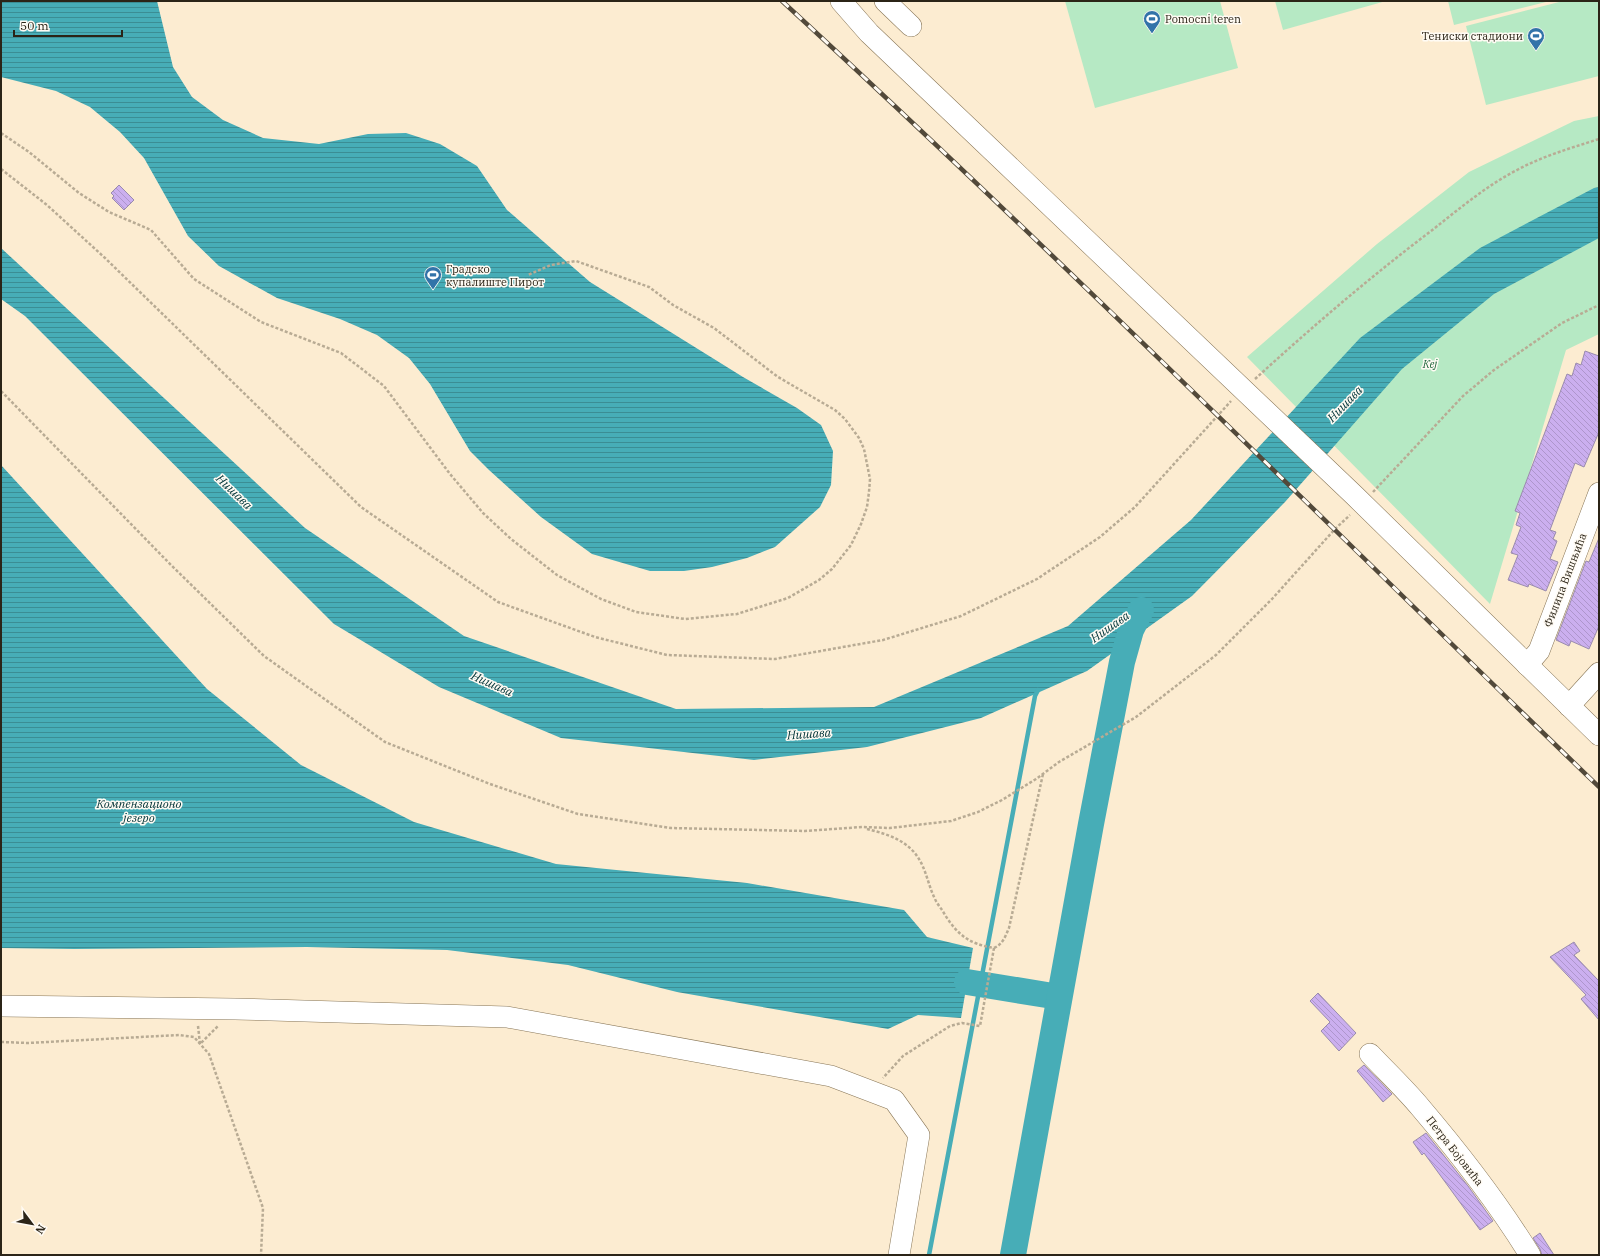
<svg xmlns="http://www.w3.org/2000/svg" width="1600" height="1256" font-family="'IBM Plex Serif',serif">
	<defs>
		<pattern id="water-rules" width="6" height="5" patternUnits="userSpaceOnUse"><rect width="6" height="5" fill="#47adb7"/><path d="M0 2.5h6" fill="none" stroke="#3b8d94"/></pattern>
		<pattern id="building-back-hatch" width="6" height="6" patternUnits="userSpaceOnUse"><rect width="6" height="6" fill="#cbafef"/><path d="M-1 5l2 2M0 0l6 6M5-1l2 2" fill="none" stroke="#ae96cc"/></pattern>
	</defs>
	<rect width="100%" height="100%" fill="#fcecd1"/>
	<g fill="#b6e9c4">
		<polygon points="1065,1 1220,1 1238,68 1095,108"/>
		<polygon points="1275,1 1386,1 1283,30"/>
		<polygon points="1448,1 1550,1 1454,25"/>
		<polygon points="1563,1 1599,1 1599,76 1486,105 1466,26"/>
		<polygon points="1599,116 1599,334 1566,350 1490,604 1247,357 1377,244 1469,172 1574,121"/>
	</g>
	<g fill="url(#water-rules)">
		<polygon points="1,1 157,1 173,67 192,97 223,120 263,138 319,144 368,134 406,133 440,144 477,166 507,210 590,282 743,377 797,408 821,425 833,451 831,485 820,507 775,547 747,558 712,567 684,571 650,571 592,554 541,517 489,470 470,451 430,384 409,358 377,335 340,319 277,298 219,266 188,236 144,158 120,132 90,107 56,91 1,77"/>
		<polygon points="1599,187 1599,238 1494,294 1402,369 1285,502 1192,596 1087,671 981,718 867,747 754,760 561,738 439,687 334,624 25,316 1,299 1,248 305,528 464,636 676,709 874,707 1068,626 1191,520 1360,338 1480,248 1594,188"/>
		<polygon points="1,465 207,689 301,765 414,822 556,864 747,883 904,910 927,937 973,948 961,1018 918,1015 888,1029 677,992 568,965 447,950 307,947 74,949 1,948"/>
	</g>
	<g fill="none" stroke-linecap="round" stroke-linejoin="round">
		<polyline stroke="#47adb7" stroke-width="4.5" points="929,1255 1035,696 1038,690"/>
		<g stroke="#47adb7" stroke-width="26">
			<polyline points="967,982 1059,997"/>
			<polyline points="1013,1255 1091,824 1122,662 1131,630 1141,610"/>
		</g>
	</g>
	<g fill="url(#building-back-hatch)" stroke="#9a8cad">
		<polygon points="119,185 134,200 124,210 112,198 114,196 111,193"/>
		<polygon points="1585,351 1599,356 1599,432 1584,467 1575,463 1550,530 1556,532 1553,539 1557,541 1550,559 1558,562 1546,591 1529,584 1528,587 1508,580 1518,555 1511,553 1521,527 1516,525 1520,513 1515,511 1567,374 1572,376 1576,363 1581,365"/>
		<polygon points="1599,538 1599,626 1589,649 1571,641 1569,646 1556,640 1586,561 1589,562"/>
		<polygon points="1574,942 1580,951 1574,955 1599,981 1599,1020 1581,999 1586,995 1550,957"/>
		<polygon points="1318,993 1356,1033 1339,1051 1321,1031 1330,1022 1310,1001"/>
		<polygon points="1364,1065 1392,1094 1383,1102 1357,1071"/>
		<polygon points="1426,1133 1468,1186 1493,1221 1480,1230 1424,1153 1422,1155 1413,1142"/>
		<polygon points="1540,1233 1554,1255 1542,1255 1540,1249 1533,1238"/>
	</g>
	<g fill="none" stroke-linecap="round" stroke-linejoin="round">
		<defs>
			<g id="minor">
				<polyline points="841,1 869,33 913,75 1355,496 1599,735"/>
				<polyline points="885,1 911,26"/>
				<polyline points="1527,665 1539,651 1599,493"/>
				<polyline points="1569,706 1599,673"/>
				<polyline points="1,1006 235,1009 507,1017 831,1076 894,1100 919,1135 899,1255"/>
				<path d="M1370 1054C1387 1072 1405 1089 1420 1107 1460 1154 1498 1203 1530 1255"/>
			</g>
		</defs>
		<use href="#minor" stroke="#887657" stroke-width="22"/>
		<g stroke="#b8ab94" stroke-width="2.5" stroke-dasharray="3 2" stroke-linecap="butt">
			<polyline points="1,133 29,152 79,193 109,212 151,230 194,279 261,322 341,353 384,386 450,474 483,513 511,539 557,575 601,599 636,612 685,619 737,614 788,598 819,580 832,569 851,545 861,524 867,507 869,492 870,479 864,449 859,438 845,419 835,410 778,377 714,328 673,305 649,287 576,261 551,265 528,275"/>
			<polyline points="1,169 47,205 105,258 361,507 498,602 595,637 667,655 775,659 883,640 961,616 1037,579 1100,537 1135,507 1231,401"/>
			<path d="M1255 379C1312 327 1369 278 1431 231 1459 209 1486 186 1517 170 1543 156 1571 148 1599 139"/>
			<polyline points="1,391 171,565 264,656 385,742 490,784 578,814 671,828 805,831 862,827 890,828 951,821 978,812 1002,800 1036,779 1059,762 1136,717 1216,655 1272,599 1335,529 1350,515"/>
			<polyline points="1373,492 1463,396 1494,370 1562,323 1599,305"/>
			<path d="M867 829C883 833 901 838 913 851 926 865 927 883 935 899 937 904 942 909 945 915 958 935 969 944 994 948L980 1026 962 1023 950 1026 903 1056 883 1078"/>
			<path d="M994 948C1003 944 1005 937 1009 928L1043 774"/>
			<polyline points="198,1026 200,1044 218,1026"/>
			<polyline points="1,1042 28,1043 179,1035 194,1037 209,1054 263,1208 261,1255"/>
		</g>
		<use href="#minor" stroke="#fff" stroke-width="21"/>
		<defs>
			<path id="rail" d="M782 1C1060 257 1327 524 1599 787"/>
		</defs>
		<use href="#rail" stroke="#52493a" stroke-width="4.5"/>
		<use href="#rail" stroke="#fffbf4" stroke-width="3" stroke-dasharray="9" stroke-linecap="butt"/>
	</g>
	<defs>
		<symbol id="stadium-pin" viewBox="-11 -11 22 30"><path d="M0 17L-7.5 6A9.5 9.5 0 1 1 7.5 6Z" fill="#3273a9" stroke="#fffbf4"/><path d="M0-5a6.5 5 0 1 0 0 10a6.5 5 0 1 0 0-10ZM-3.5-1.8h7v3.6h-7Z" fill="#fff"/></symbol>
	</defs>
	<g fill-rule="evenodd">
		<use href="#stadium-pin" x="1142" y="9" width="20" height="27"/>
		<use href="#stadium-pin" x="1526" y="26" width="20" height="27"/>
		<use href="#stadium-pin" x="423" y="265" width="20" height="27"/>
	</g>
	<g text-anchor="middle" stroke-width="3" stroke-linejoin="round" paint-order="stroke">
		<g font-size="11" fill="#2b2417" stroke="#fffbf4" text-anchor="start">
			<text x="1165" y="23">Pomocni teren</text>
			<text x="1523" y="40" text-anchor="end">Тениски стадиони</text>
			<text x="446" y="273">Градско<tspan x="446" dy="13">купалиште Пирот</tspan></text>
		</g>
		<g font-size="11" font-style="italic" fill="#1d653a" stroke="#fffbf4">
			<text x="1430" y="368">Кеј</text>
		</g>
		<g font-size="11" fill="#2b2417" stroke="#fffbf4">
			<text transform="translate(1565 580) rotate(-69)" y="4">Филипа Вишњића</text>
			<text transform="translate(1455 1151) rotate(52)" y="4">Петра Бојовића</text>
		</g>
		<g font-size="12" font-style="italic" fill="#003337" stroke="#fffbf4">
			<text transform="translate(1345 404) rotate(-46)" y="4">Нишава</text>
			<text transform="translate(234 492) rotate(44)" y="4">Нишава</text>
			<text transform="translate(1110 627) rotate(-35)" y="4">Нишава</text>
			<text transform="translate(492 684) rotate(24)" y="4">Нишава</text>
			<text transform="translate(809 734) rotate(-4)" y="4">Нишава</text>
			<text x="139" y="808">Компензационо<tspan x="139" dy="14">језеро</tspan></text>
		</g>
	</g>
	<rect width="1600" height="1256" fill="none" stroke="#2b2417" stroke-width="4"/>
	<g transform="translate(32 1224) rotate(122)" stroke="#fffbf4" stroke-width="3" paint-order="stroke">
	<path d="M0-3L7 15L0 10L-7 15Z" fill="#2b2417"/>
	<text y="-6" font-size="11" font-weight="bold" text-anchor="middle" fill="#2b2417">N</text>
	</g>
	<path d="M14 30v6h108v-6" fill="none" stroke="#2b2417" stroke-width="2"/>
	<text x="20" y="30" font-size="12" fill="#2b2417" stroke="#fffbf4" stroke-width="3" paint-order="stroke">50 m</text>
</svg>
